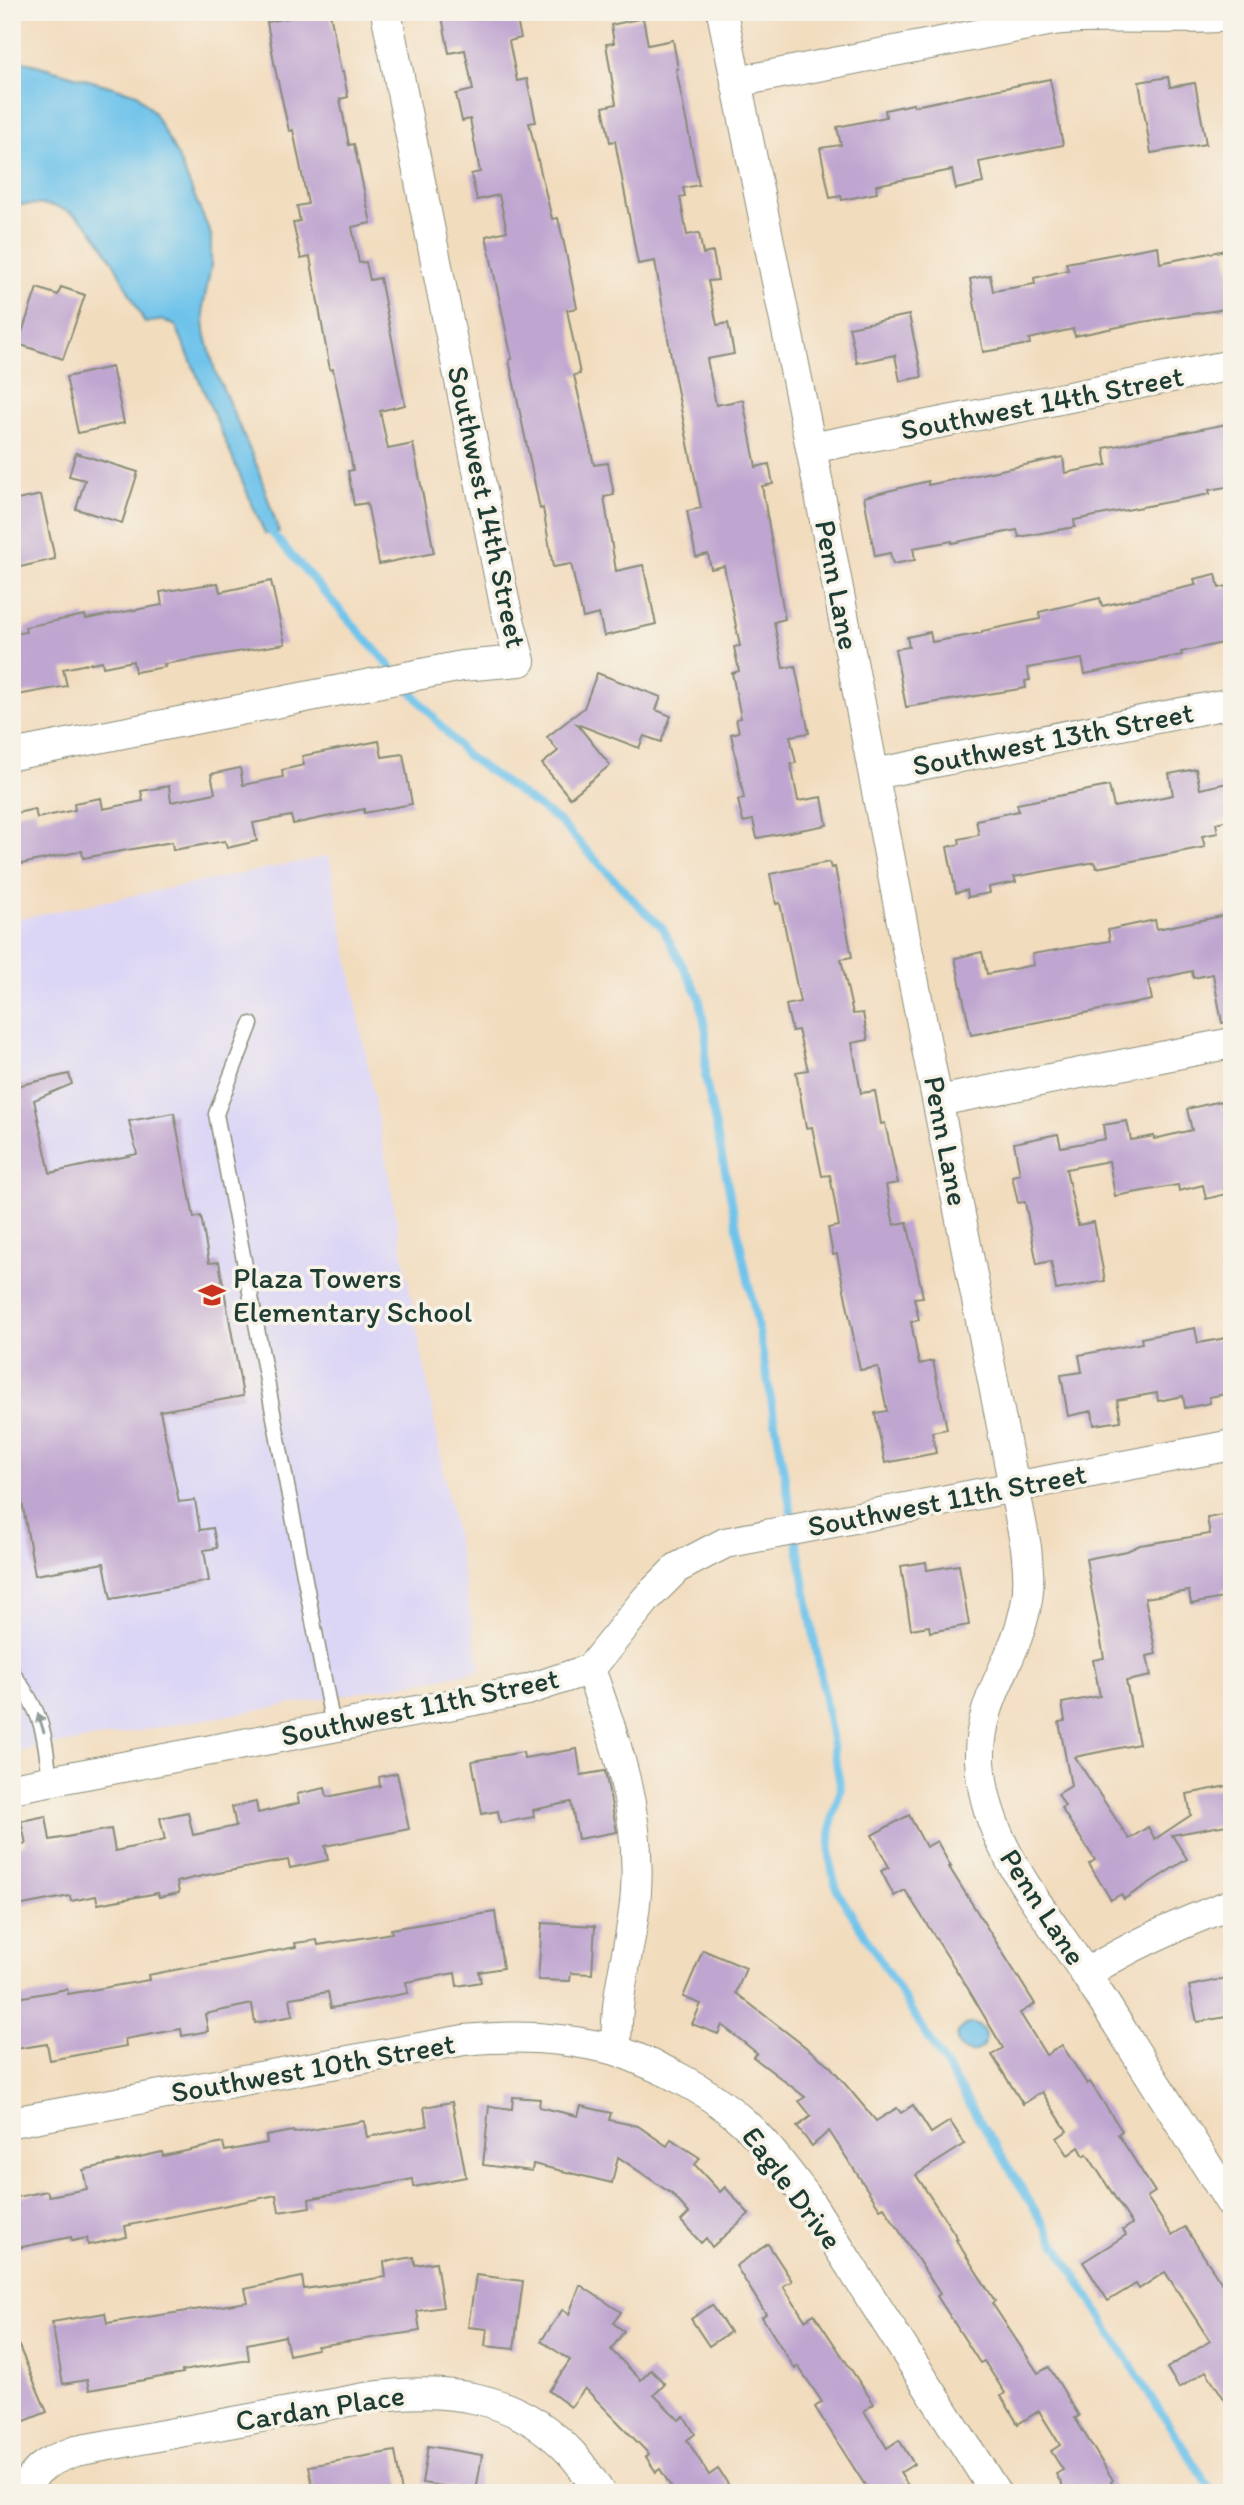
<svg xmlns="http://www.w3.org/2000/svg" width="1244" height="2505" font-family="Itim,sans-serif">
	<rect width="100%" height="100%" fill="#f7f3e8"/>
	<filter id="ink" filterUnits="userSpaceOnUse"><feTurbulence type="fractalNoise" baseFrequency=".0143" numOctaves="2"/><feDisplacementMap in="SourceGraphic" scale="14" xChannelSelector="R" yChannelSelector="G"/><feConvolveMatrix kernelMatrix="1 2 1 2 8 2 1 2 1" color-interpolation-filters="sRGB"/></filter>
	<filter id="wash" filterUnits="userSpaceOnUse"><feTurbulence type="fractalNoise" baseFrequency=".00686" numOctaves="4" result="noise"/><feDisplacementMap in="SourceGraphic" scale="28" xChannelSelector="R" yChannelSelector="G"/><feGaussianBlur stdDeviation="1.57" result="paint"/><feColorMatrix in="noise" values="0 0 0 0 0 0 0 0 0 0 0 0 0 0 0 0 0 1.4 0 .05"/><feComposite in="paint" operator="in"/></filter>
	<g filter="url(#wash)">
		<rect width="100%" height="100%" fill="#f2dcbe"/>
		<polygon fill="#dcd6f6" points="329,856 481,1671 12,1753 12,920"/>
		<g fill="#6ec3eb" stroke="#468090" stroke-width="2">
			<path d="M12 58 137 94 154 113 177 155 211 235V266L203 307 205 332 215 371 257 466 279 532 265 534 176 326 163 320 145 323C128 293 104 233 75 215 56 203 34 203 12 206Z"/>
			<circle cx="971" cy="2038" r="14"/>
		</g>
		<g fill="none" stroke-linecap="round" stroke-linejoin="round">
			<g stroke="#6ec3eb" stroke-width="8">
				<polyline points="268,525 271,532 394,671"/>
				<polyline points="405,684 466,755 559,821 643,910 662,927 699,996 706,1032 705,1076 759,1332 793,1523"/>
				<path d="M796 1536 841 1790C828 1824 825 1858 838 1892L1149 2394 1213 2493"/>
			</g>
		</g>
		<g id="blocks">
			<g fill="#bfa6d0">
				<polygon points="320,12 330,12 341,72 343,72 348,97 340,99 349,145 354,144 371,223 352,227 359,263 366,262 370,280 380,278 405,405 380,411 388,449 413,444 434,553 379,564 367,503 354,505 348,471 353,470 347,437 333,369 330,370 310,257 301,259 293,223 300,221 297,206 308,204 293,130 289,131 275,68 267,22"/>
				<polygon points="441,12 515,12 521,38 509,41 517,81 527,79 536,122 529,123 552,219 558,218 565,248 577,308 567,310 580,374 574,375 594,465 608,463 614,495 604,497 616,571 643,565 656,624 604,636 599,614 583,618 571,564 553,567 543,508 540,509 509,360 512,359 486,236 507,231 499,195 477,200 471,174 480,172 470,119 462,121 456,94 473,90 465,50 449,53"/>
				<polygon points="643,18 648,45 673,40 678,69 676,69 699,185 683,188 685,196 680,197 687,235 699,233 703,254 713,252 718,280 708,281 717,325 728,323 734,354 707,359 716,405 743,400 756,467 769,464 773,484 762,486 785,619 774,622 783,668 795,666 809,733 790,736 796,763 791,764 798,801 822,797 827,825 757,838 753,820 743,822 738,800 744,798 731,734 739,732 736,719 741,718 732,673 739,671 734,647 740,646 724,566 711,569 708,554 696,557 687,511 701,508 674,374 655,261 638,264 615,141 610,142 603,107 616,104 606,44 614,43 611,25"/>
				<polygon points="1168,77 1170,87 1195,83 1206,144 1151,153 1139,82"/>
				<polygon points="1050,79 1063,145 979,162 983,183 956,189 952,170 876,185 877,193 842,200 841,196 830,198 820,148 841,145 837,127 886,117 885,110 913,104 914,106"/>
				<polygon points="1158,246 1160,263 1226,250 1232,281 1232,308 1142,322 1075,336 1073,329 1029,339 1030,344 983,352 970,279 990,275 993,291 1035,284 1034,278 1068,270 1066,263"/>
				<polygon points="61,287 85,295 63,359 18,344 37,288 58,295"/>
				<polygon points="909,315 922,377 900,381 895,355 857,363 849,327"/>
				<polygon points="112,367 124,423 78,433 66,377"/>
				<polygon points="1232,423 1232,486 1209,490 1210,494 1074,520 1075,527 1019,537 1017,530 952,543 952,541 913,548 915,560 893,564 890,553 875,556 864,497 928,481 928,485 1063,457 1065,473 1107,465 1104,448"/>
				<polygon points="76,453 138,472 122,523 76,509 85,480 69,476"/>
				<polygon points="41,495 55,559 20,567 17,552 12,553 12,501"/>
				<polygon points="1216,574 1219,588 1232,585 1232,641 1181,652 1182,655 1085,674 1082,659 1027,668 1030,680 1025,681 1026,688 906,707 895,649 909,647 907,637 930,632 932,642 982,633 982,631 1040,619 1039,612 1100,598 1102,606 1196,585 1194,579"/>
				<polygon points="271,581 285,644 164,664 165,667 135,672 133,661 103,667 102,661 63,669 67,686 12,696 12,634 26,632 25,627 85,615 86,619 162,605 160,592 218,583 220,592"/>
				<polygon points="597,673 661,697 656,710 671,716 661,742 644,736 639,748 577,724 610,765 570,798 542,764 558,751 547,737 584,708"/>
				<polygon points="379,741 382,757 403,754 412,804 364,813 364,809 293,824 291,816 253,823 257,841 227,848 225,841 173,850 172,842 83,858 82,851 12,866 12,814 35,809 37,818 75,810 74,803 101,798 103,809 143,801 141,791 169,786 171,802 215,793 211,774 240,768 243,785 283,777 282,770 304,765 302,756"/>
				<polygon points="1196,769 1200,789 1232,782 1232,819 1216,823 1218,833 1202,836 1205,847 1096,868 1095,862 1014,877 1016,882 989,887 990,893 968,897 967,890 956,893 947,847 960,844 959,839 979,835 976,820 1019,811 1017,804 1109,786 1114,807 1173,795 1169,774"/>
				<polygon points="829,862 831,868 835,867 852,957 841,959 853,1014 863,1013 868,1040 852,1043 861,1093 875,1091 881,1124 885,1123 898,1183 886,1185 894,1225 907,1222 923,1297 914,1298 919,1320 911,1322 919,1364 933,1361 947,1429 932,1432 936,1453 885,1463 875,1413 887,1411 878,1367 860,1370 837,1254 833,1255 828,1228 839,1226 830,1175 822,1176 812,1127 806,1128 796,1072 808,1070 798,1030 792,1031 786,1005 800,1002 780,903 776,904 770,874"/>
				<polygon points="1232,914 1232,1022 1222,1023 1213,974 1193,978 1192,971 1148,981 1152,1000 971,1035 955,958 982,952 987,974 1034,965 1032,954 1110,941 1108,930 1155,920 1157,929"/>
				<polygon points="69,1074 72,1084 34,1100 50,1173 137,1154 129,1121 174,1113 194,1218 201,1216 209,1263 219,1262 243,1396 160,1411 179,1502 195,1500 200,1530 213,1528 217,1548 204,1550 209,1581 111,1599 104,1563 35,1575 12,1445 12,1087"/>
				<polygon points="1221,1101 1224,1112 1232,1111 1232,1188 1224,1188 1226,1194 1206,1199 1203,1185 1179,1191 1178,1185 1115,1196 1109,1161 1066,1169 1078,1225 1094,1222 1105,1281 1056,1290 1051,1261 1037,1264 1025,1202 1018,1203 1012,1176 1020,1174 1014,1143 1058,1134 1061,1147 1105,1139 1103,1125 1127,1121 1131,1140 1154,1136 1154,1139 1192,1130 1187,1109"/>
				<polygon points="1195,1328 1198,1343 1232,1337 1232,1393 1209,1397 1210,1403 1185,1408 1183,1396 1158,1401 1157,1393 1117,1400 1121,1421 1094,1425 1092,1411 1068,1416 1061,1375 1082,1372 1079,1355 1142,1343 1141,1338"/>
				<polygon points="1232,1513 1232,1588 1222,1590 1223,1598 1191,1604 1189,1591 1145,1598 1156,1654 1147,1656 1151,1676 1126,1681 1139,1744 1075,1757 1129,1839 1148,1827 1155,1839 1191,1815 1187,1794 1232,1785 1232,1824 1172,1835 1187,1859 1124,1899 1121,1894 1111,1900 1089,1864 1095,1860 1061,1808 1065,1806 1058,1794 1071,1786 1059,1722 1065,1721 1062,1703 1100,1696 1093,1660 1104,1658 1086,1559 1127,1551 1140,1545 1210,1534 1207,1518"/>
				<polygon points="926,1562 927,1570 959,1565 969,1625 930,1632 929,1626 911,1629 901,1566"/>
				<polygon points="577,1749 581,1775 605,1771 617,1832 578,1839 571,1802 533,1810 534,1817 500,1823 498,1811 482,1814 472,1761 523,1752 524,1758"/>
				<polygon points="397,1773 409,1829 325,1846 328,1860 290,1868 288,1860 202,1876 177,1882 179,1893 159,1897 158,1893 98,1904 96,1896 71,1901 70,1896 12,1907 12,1847 26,1844 21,1821 46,1816 50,1840 111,1829 115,1851 165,1840 160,1818 188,1812 193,1835 236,1826 232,1807 256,1802 258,1813 299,1803 297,1794 325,1788 327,1797 380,1786 379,1777"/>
				<polygon points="909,1815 926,1847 937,1841 951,1867 949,1867 1035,2004 1020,2013 1046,2055 1062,2045 1087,2084 1090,2082 1122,2131 1118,2134 1155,2192 1147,2197 1172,2235 1185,2227 1232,2299 1232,2411 1206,2371 1179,2388 1167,2368 1210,2341 1165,2272 1139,2289 1136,2284 1108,2301 1083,2262 1126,2235 1123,2230 1132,2224 1087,2154 1084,2156 1079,2147 1068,2155 1057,2138 1067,2131 1042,2092 1023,2104 992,2055 1003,2048 967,1987 905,1890 894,1896 881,1871 889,1867 872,1835"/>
				<polygon points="495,1912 503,1968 479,1972 481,1982 457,1986 455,1973 406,1982 408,1993 331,2008 328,1992 290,1998 293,2016 255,2023 252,2004 205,2014 208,2031 182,2036 181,2029 125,2039 126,2046 50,2060 47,2044 15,2049 12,2036 12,1999 67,1989 68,1994 149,1980 148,1975 296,1947 295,1943 317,1940 318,1945 392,1933 391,1929"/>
				<polygon points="542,1923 595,1926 592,1974 571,1973 570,1981 538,1980"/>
				<polygon points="703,1950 746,1968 736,1993 830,2066 876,2121 897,2108 901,2113 913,2105 931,2133 950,2121 965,2144 916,2175 958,2239 956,2240 995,2301 992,2303 1038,2373 1049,2367 1079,2416 1075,2418 1113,2480 1111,2482 1118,2493 1067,2493 1056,2474 1063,2470 1051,2451 1060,2445 1039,2411 1018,2424 1001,2396 1005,2393 984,2361 980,2363 937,2296 940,2294 884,2207 880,2209 829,2131 812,2146 797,2127 811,2116 799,2101 805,2097 753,2057 757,2053 722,2025 718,2034 692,2024 701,2004 683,1997"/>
				<polygon points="1232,1977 1232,2016 1197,2022 1189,1986"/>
				<polygon points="513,2097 540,2099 539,2107 578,2116 581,2106 611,2113 609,2120 638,2126 667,2146 671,2139 700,2158 695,2165 720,2192 725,2187 749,2214 712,2247 706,2238 701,2243 681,2221 689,2213 672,2194 618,2157 612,2183 533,2164 532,2171 483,2165 489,2106 512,2109"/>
				<polygon points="452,2102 466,2177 414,2187 413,2179 309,2199 310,2207 279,2212 276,2195 125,2226 127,2237 88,2245 87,2238 72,2241 71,2237 12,2249 12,2198 47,2191 49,2196 87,2189 83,2170 162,2152 163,2156 223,2143 225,2151 267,2143 266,2136 293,2131 294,2133 364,2121 367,2137 427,2126 424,2107"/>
				<polygon points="768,2244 792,2281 783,2286 805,2320 814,2314 874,2404 864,2411 887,2448 899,2440 914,2464 900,2473 913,2493 870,2493 815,2407 822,2402 798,2366 795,2369 762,2317 766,2314 736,2266"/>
				<polygon points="414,2257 415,2265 436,2262 443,2307 417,2311 420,2331 317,2346 317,2349 289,2355 285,2336 247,2344 249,2360 182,2371 183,2373 89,2390 87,2380 63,2384 52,2322 105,2313 107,2323 248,2302 245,2289 302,2277 304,2289 386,2277 384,2262"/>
				<polygon points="476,2275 523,2281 514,2349 485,2346 487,2329 468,2327"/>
				<polygon points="580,2285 621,2312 613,2323 624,2331 611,2350 641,2380 651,2370 665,2384 654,2395 679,2420 684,2416 695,2434 687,2440 709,2475 718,2469 734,2493 675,2493 660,2469 656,2472 646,2457 649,2454 585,2388 571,2407 549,2391 570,2360 541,2341 563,2309 569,2314"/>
				<polygon points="712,2305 730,2332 709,2346 691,2319"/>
				<polygon points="12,2330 47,2412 20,2423 12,2405"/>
				<polygon points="428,2446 482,2455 476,2491 422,2483"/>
				<polygon points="395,2451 402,2493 314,2493 309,2466"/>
			</g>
		</g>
	</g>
	<g filter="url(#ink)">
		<use href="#blocks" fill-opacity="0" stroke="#888c79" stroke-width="2"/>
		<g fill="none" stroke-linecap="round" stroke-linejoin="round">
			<defs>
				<g id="lane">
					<polyline points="251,1024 216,1114 333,1726"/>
					<path d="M12 1672C43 1714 44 1730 50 1781"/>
				</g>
				<g id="street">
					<path d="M722 12 811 448 907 948 1026 1547C1028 1566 1030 1586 1026 1605 1015 1663 978 1698 980 1761 984 1845 1044 1909 1087 1976 1136 2052 1184 2129 1232 2205"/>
					<path d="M736 82 1053 20C1113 14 1172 21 1232 16"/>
					<polyline points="811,448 1232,365"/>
					<polyline points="12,755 462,666 520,661 505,605 386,12"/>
					<polyline points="874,774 1232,703"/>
					<polyline points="938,1101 1232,1043"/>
					<path d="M590 1669C616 1741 641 1814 636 1891 634 1931 622 1968 618 2007 617 2021 616 2035 616 2050 660 2067 706 2088 742 2121 766 2143 785 2169 805 2195L996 2493"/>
					<polyline points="12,1788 527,1690 590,1669 647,1598 677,1568 725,1543 1232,1445"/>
					<path d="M1086 1974C1131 1945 1181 1923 1232 1904"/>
					<path d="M12 2122 464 2040C518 2035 563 2037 616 2050"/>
					<path d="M25 2493C32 2467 53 2459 76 2451L365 2398C441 2386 515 2393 571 2453 582 2465 591 2479 600 2493"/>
				</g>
			</defs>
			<use href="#lane" stroke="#888c79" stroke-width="17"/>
			<use href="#street" stroke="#888c79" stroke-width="32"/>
			<use href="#lane" stroke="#fff" stroke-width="14"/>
			<use href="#street" stroke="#fff" stroke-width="30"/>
		</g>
		<defs><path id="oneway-solid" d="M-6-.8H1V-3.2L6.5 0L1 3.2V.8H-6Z" transform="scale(1.75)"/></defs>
		<use fill="#8f9e9a" href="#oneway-solid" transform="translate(41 1723) rotate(-108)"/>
	</g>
	<defs>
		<symbol id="school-bare" viewBox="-9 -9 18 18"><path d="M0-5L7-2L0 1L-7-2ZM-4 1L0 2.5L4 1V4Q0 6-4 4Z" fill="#c8321e" stroke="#f7f3e8" stroke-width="2.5" paint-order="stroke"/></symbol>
	</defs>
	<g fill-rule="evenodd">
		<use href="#school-bare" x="193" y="1276" width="38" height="38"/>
	</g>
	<g text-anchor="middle" stroke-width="7" stroke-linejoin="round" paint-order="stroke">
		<g font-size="30" fill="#1f3d34" stroke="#f7f3e8">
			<text transform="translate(1042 403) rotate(-11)" y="10">Southwest 14th Street</text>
			<text transform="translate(487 507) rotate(78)" y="10">Southwest 14th Street</text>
			<text transform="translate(837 585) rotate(79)" y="10">Penn Lane</text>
			<text transform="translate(1053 739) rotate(-11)" y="10">Southwest 13th Street</text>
			<text transform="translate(946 1141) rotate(79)" y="10">Penn Lane</text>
			<text transform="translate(947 1500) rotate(-11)" y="10">Southwest 11th Street</text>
			<text transform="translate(420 1707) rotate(-12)" y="10">Southwest 11th Street</text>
			<text transform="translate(1043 1907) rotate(57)" y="10">Penn Lane</text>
			<text transform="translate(313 2068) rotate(-10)" y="10">Southwest 10th Street</text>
			<text transform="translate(792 2188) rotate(53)" y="10">Eagle Drive</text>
			<text transform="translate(320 2408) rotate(-9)" y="10">Cardan Place</text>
		</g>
		<g font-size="30" fill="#1f3d34" stroke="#f7f3e8" text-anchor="start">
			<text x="233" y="1288">Plaza Towers<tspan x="233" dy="34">Elementary School</tspan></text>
		</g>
	</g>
	<rect width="1244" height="2505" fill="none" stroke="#f7f3e8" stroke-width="42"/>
</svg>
